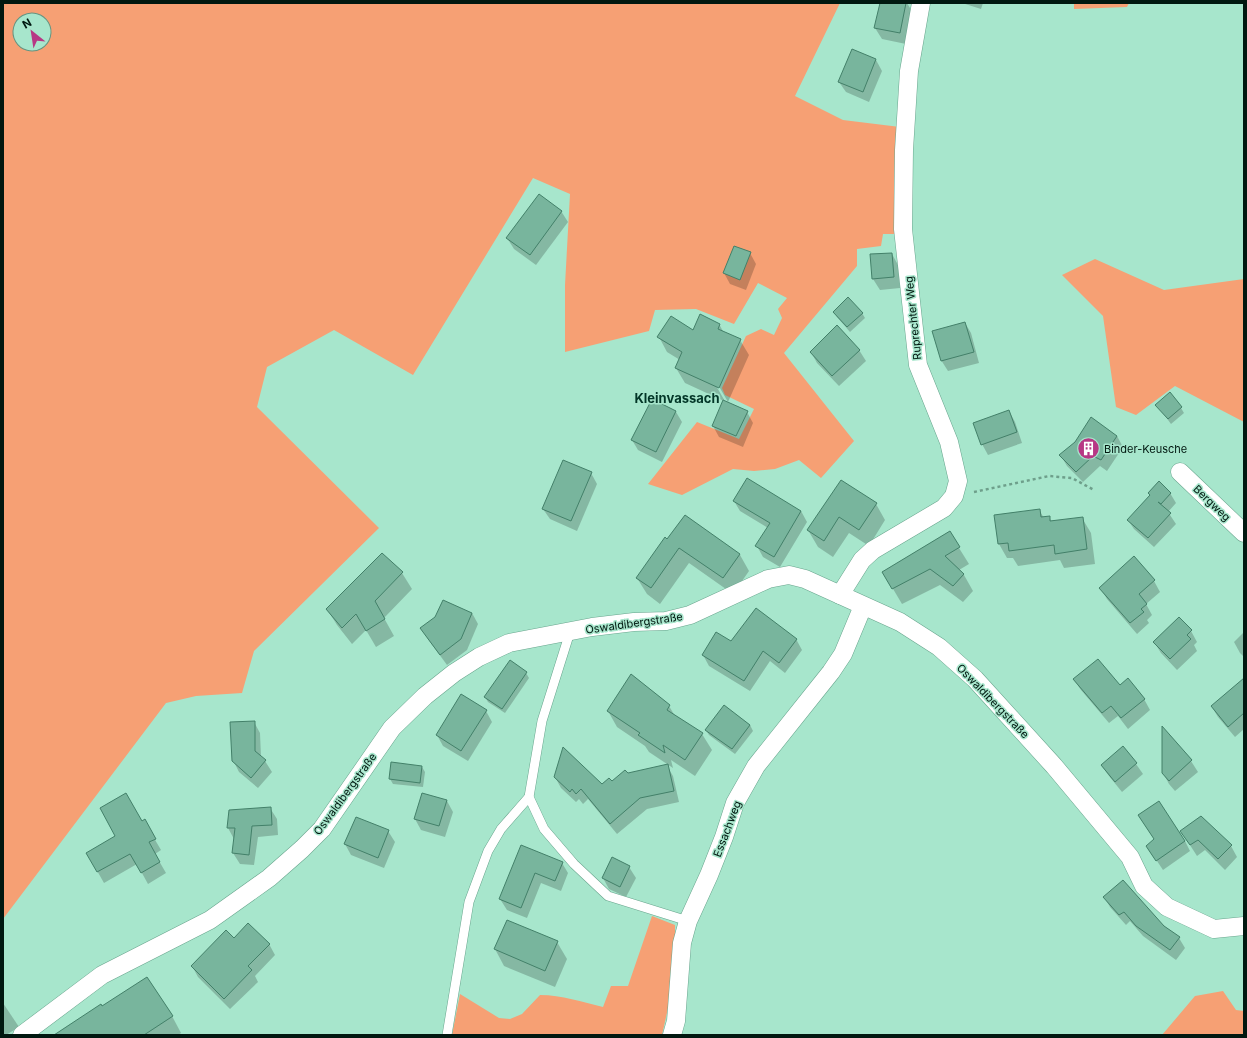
<svg xmlns="http://www.w3.org/2000/svg" width="1247" height="1038" font-family="Inter,sans-serif">
	<rect width="100%" height="100%" fill="#a7e6cc"/>
	<g fill="#f6a074" fill-rule="evenodd">
		<path d="M3 3H840L795 96 843 120 900 127 896 234H883L881 246 857 249V266L784 353 854 441 821 478 799 460 775 469 754 471 733 469 682 495 648 484 697 422 739 439 754 409 725 395 722 388 746 336 761 329 774 335 782 318 778 309 787 298 758 283 734 324 696 309 655 310 649 331 565 352V285L570 194 533 178 413 375 334 330 267 367 257 407 379 528 254 651 242 693 196 696 166 703 3 919ZM20 20H44V44H20Z"/>
		<polygon points="1074,3 1129,3 1127,7 1074,9"/>
		<polygon points="1095,259 1164,290 1244,279 1244,422 1175,386 1136,415 1116,407 1103,316 1062,275"/>
		<path d="M652 916 675 925V977L662 1035H452L460 994 499 1018 510 1019 522 1014 540 995C562 995 582 1002 603 1007L611 986H628Z"/>
		<polygon points="1223,991 1236,1010 1244,1011 1244,1035 1162,1035 1195,996"/>
	</g>
	<g fill="#0003">
		<polygon points="881,3 907,3 913,13 906,44 882,39 875,28"/>
		<polygon points="962,3 983,3 981,9"/>
		<polygon points="876,60 882,71 869,102 846,92 839,82"/>
		<polygon points="561,211 568,222 536,265 514,249 507,238"/>
		<polygon points="750,253 756,264 746,290 730,284 724,273"/>
		<polygon points="892,254 898,265 900,288 880,290 873,279 871,255"/>
		<polygon points="834,312 862,313 865,318 850,332 837,317"/>
		<polygon points="965,323 971,333 979,363 948,371 941,360"/>
		<polygon points="719,324 724,333 740,340 749,355 728,402 717,383 715,384 726,403 747,412 753,423 743,447 719,437 713,426 724,401 685,383 676,368 680,360 667,352 659,337 693,331"/>
		<polygon points="859,350 866,361 839,386 817,363 811,352"/>
		<polygon points="1157,405 1181,408 1184,413 1171,424"/>
		<polygon points="1009,411 1015,422 1022,443 988,455 982,444"/>
		<polygon points="676,412 682,422 662,462 638,450 632,440"/>
		<polygon points="1117,436 1123,447 1107,471 1100,466 1083,482 1067,466 1061,456"/>
		<polygon points="591,473 597,484 577,531 550,519 543,509"/>
		<polygon points="841,481 876,504 885,520 869,546 849,533 833,557 818,547 808,530"/>
		<polygon points="1170,493 1176,503 1168,512 1176,524 1154,547 1134,529 1128,520"/>
		<polygon points="734,501 801,511 807,522 780,567 763,557 757,546 768,528 740,511"/>
		<polygon points="1039,510 1044,518 1049,517 1052,522 1082,518 1091,533 1095,564 1064,568 1060,560 1018,566 1013,558 1007,558 999,544 995,516"/>
		<polygon points="685,516 740,555 749,571 733,594 689,563 660,604 647,594 637,578 668,540"/>
		<polygon points="949,532 969,564 959,570 964,575 973,591 963,602 940,585 902,604 883,572"/>
		<polygon points="382,555 402,573 412,589 384,618 394,636 376,647 366,630 352,644 337,625 327,609"/>
		<polygon points="1134,558 1154,581 1160,592 1146,604 1152,615 1147,620 1149,623 1137,634 1107,599 1100,588"/>
		<polygon points="472,613 478,624 467,650 447,665 428,639 422,629"/>
		<polygon points="1179,619 1191,631 1197,642 1194,645 1197,651 1177,670 1161,653 1154,642"/>
		<polygon points="1244,632 1244,657 1240,653 1234,642"/>
		<polygon points="796,639 802,650 785,673 770,661 750,691 709,666 703,655 731,643"/>
		<polygon points="526,673 529,678 505,713 488,702 485,697"/>
		<polygon points="1074,680 1120,687 1144,699 1150,710 1128,729 1118,716 1109,723 1081,690"/>
		<polygon points="1244,686 1244,729 1235,737 1218,717 1212,707"/>
		<polygon points="669,706 675,716 702,734 712,750 695,776 671,760 673,768 649,752 645,746 617,727 608,711"/>
		<polygon points="724,706 750,725 753,731 735,754 709,735 706,730"/>
		<polygon points="486,711 492,722 468,761 443,746 437,735"/>
		<polygon points="254,722 260,733 261,757 265,761 272,772 258,788 239,772 233,760"/>
		<polygon points="1163,728 1191,761 1198,772 1175,791 1169,784 1163,773"/>
		<polygon points="1123,748 1136,764 1143,774 1122,792 1109,776 1102,766"/>
		<polygon points="667,766 673,776 679,802 647,809 617,834 588,799 583,804 579,799 576,802 561,788 555,777 601,786 612,782 628,774"/>
		<polygon points="422,767 425,772 423,787 393,784 390,779"/>
		<polygon points="422,794 447,801 453,812 445,837 421,830 415,819"/>
		<polygon points="270,808 277,819 278,835 258,837 254,865 240,864 233,853 234,839 228,828"/>
		<polygon points="144,821 161,850 155,854 166,873 148,884 137,864 104,883 87,853"/>
		<polygon points="388,831 395,842 384,868 351,855 345,844"/>
		<polygon points="1181,831 1231,846 1237,857 1225,870 1205,850 1197,856"/>
		<polygon points="1155,840 1185,841 1190,851 1163,870 1147,846"/>
		<polygon points="522,847 562,863 568,873 561,891 541,883 527,918 507,910 500,899"/>
		<polygon points="629,867 636,878 626,897 609,889 603,878"/>
		<polygon points="1104,897 1164,927 1179,938 1185,948 1176,960 1143,936 1130,921 1126,925 1110,907"/>
		<polygon points="507,921 557,942 567,959 555,987 504,966 495,949"/>
		<polygon points="234,939 269,944 275,955 255,976 258,982 230,1009 198,977 192,966"/>
		<polygon points="3,1003 19,1027 6,1035 3,1035"/>
		<polygon points="102,1007 172,1016 181,1033 178,1035 64,1035"/>
	</g>
	<g fill="#78b59d" stroke="#438069">
		<polygon points="880,3 906,3 900,33 874,28"/>
		<polygon points="852,49 876,59 863,92 838,82"/>
		<polygon points="539,194 562,211 530,255 506,238"/>
		<polygon points="734,246 751,252 740,280 723,273"/>
		<polygon points="892,253 894,277 872,279 870,254"/>
		<polygon points="848,297 863,313 847,327 833,312"/>
		<polygon points="700,314 720,324 718,329 741,339 719,388 675,368 682,352 657,337 671,316 693,330"/>
		<polygon points="965,322 974,352 941,361 932,331"/>
		<polygon points="837,325 860,350 832,376 810,352"/>
		<polygon points="1170,392 1182,407 1168,419 1155,405"/>
		<polygon points="652,399 676,411 656,452 631,440"/>
		<polygon points="723,400 748,411 736,436 712,426"/>
		<polygon points="1009,410 1017,432 981,445 973,423"/>
		<polygon points="1091,417 1117,436 1101,460 1093,456 1076,472 1059,455 1075,442"/>
		<polygon points="563,460 592,472 571,521 542,509"/>
		<polygon points="747,478 801,511 774,557 755,546 770,523 733,501"/>
		<polygon points="841,480 877,503 859,530 839,517 824,541 807,530"/>
		<polygon points="1159,481 1171,493 1161,504 1158,502 1171,513 1148,538 1127,520 1150,495 1148,493"/>
		<polygon points="1040,509 1041,517 1050,516 1050,521 1083,517 1087,549 1055,554 1054,545 1009,551 1008,543 998,544 994,515"/>
		<polygon points="685,515 740,554 723,578 679,548 651,588 636,578 665,537 667,539"/>
		<polygon points="950,531 960,547 945,556 964,574 953,586 930,569 892,589 882,572"/>
		<polygon points="382,553 403,572 375,601 385,619 366,631 356,614 342,628 326,609"/>
		<polygon points="1134,556 1155,580 1139,594 1147,604 1141,609 1144,612 1130,623 1099,588"/>
		<polygon points="443,600 472,613 461,639 440,655 420,628 435,617"/>
		<polygon points="756,608 797,639 779,663 763,651 744,681 702,655 716,632 731,641"/>
		<polygon points="1179,617 1192,630 1187,635 1191,639 1170,659 1153,642"/>
		<polygon points="1098,659 1120,685 1128,678 1145,699 1121,718 1111,706 1102,713 1073,679"/>
		<polygon points="510,660 527,672 502,709 484,697"/>
		<polygon points="631,674 670,705 667,710 703,733 685,760 663,745 665,753 638,735 640,733 607,711"/>
		<polygon points="1244,678 1244,713 1228,727 1211,706"/>
		<polygon points="461,694 487,710 461,751 436,735"/>
		<polygon points="724,705 750,725 732,749 705,730"/>
		<polygon points="255,721 255,751 266,760 251,778 232,761 230,722"/>
		<polygon points="1162,726 1192,760 1169,781 1162,773"/>
		<polygon points="1123,746 1137,763 1115,782 1101,765"/>
		<polygon points="563,747 602,784 609,778 612,781 625,770 628,773 668,764 674,791 640,798 610,824 581,789 576,794 572,789 570,792 554,777"/>
		<polygon points="391,762 422,766 420,783 389,779"/>
		<polygon points="126,793 142,821 145,819 156,839 149,842 160,862 141,873 130,854 97,872 86,853 115,836 100,808"/>
		<polygon points="422,793 447,800 439,826 414,819"/>
		<polygon points="1159,801 1185,841 1156,861 1146,846 1154,839 1138,815"/>
		<polygon points="271,807 272,825 252,826 249,855 232,853 235,828 227,828 229,810"/>
		<polygon points="1201,816 1232,845 1218,859 1198,840 1190,845 1180,831"/>
		<polygon points="356,817 389,830 378,858 344,844"/>
		<polygon points="521,845 563,862 555,881 535,873 521,908 499,899"/>
		<polygon points="612,857 630,866 620,887 602,878"/>
		<polygon points="1123,880 1164,926 1180,937 1170,950 1136,926 1124,912 1119,915 1103,897"/>
		<polygon points="507,920 558,941 545,971 494,949"/>
		<polygon points="248,923 270,944 248,966 252,970 224,999 191,966 226,930 234,938"/>
		<polygon points="147,977 173,1016 144,1035 54,1035 101,1004 102,1006"/>
	</g>
	<g fill="none" stroke-linecap="round" stroke-linejoin="round">
		<defs>
			<g id="lane">
				<polyline points="529,797 544,829 574,864 608,896 688,921"/>
				<polyline points="447,1035 469,902 488,851 501,829 529,797 542,721 570,632"/>
			</g>
			<g id="street">
				<polyline points="1180,472 1244,533"/>
				<polyline points="840,595 862,560 873,550 944,508 954,496 958,481 949,442 918,365 903,229 904,150 909,71 921,3"/>
				<polyline points="22,1035 102,975 210,920 269,878 302,849 322,829 392,728 425,696 454,673 479,657 509,643 592,627 634,622 666,621 690,615 768,579 789,575 805,579 900,622 939,647 975,679 1054,766 1130,857 1144,886 1167,907 1214,929 1244,926"/>
				<polyline points="672,1035 676,1021 682,943 688,921 709,875 724,837 735,803 756,766 831,672 843,654 863,606"/>
			</g>
		</defs>
		<use href="#lane" stroke="#68a58d" stroke-width="10"/>
		<use href="#street" stroke="#68a58d" stroke-width="19"/>
		<polyline stroke="#6e9f8b" stroke-width="2.5" stroke-dasharray="3 3" stroke-linecap="butt" points="974,492 1049,476 1072,478 1094,490"/>
		<use href="#lane" stroke="#fff" stroke-width="9"/>
		<use href="#street" stroke="#fff" stroke-width="18"/>
	</g>
	<defs>
		<symbol id="building-disc" viewBox="-11 -11 22 22"><circle r="9.5" fill="#b73885" stroke="#a7e6cc"/><path d="M-4-6H4V6H1V3H-1V6H-4ZM-2.5-4.3h1.7v1.8h-1.7ZM.8-4.3h1.7v1.8H.8ZM-2.5-1h1.7V.8h-1.7ZM.8-1h1.7V.8H.8Z" fill="#fff"/></symbol>
	</defs>
	<g fill-rule="evenodd">
		<use href="#building-disc" x="1076" y="436" width="25" height="25"/>
	</g>
	<g text-anchor="middle" stroke-width="3" stroke-linejoin="round" paint-order="stroke">
		<g font-size="11" fill="#011810" stroke="#a7e6cc">
			<text transform="translate(913 318) rotate(-96)" y="4">Ruprechter Weg</text>
			<text transform="translate(1212 503) rotate(44)" y="4">Bergweg</text>
			<text transform="translate(634 623) rotate(-8)" y="4">Oswaldibergstraße</text>
			<text transform="translate(993 701) rotate(46)" y="4">Oswaldibergstraße</text>
			<text transform="translate(345 794) rotate(-54)" y="4">Oswaldibergstraße</text>
			<text transform="translate(727 829) rotate(-69)" y="4">Essachweg</text>
		</g>
		<g font-size="11" fill="#011810" stroke="#a7e6cc" text-anchor="start">
			<text x="1104" y="453">Binder-Keusche</text>
		</g>
		<g font-size="13" font-weight="bold" fill="#023627" stroke="#a7e6cc">
			<text x="677" y="403">Kleinvassach</text>
		</g>
	</g>
	<rect width="1247" height="1038" fill="none" stroke="#011810" stroke-width="8"/>
	<g transform="translate(32 32) rotate(330)"><circle r="19" fill="#a7e6cc" stroke="#659481"/>
	<path d="M0-3L7 15L0 10L-7 15Z" fill="#b73885"/>
	<text y="-6" font-size="11" font-weight="bold" text-anchor="middle" fill="#011810">N</text>
	</g>
</svg>
